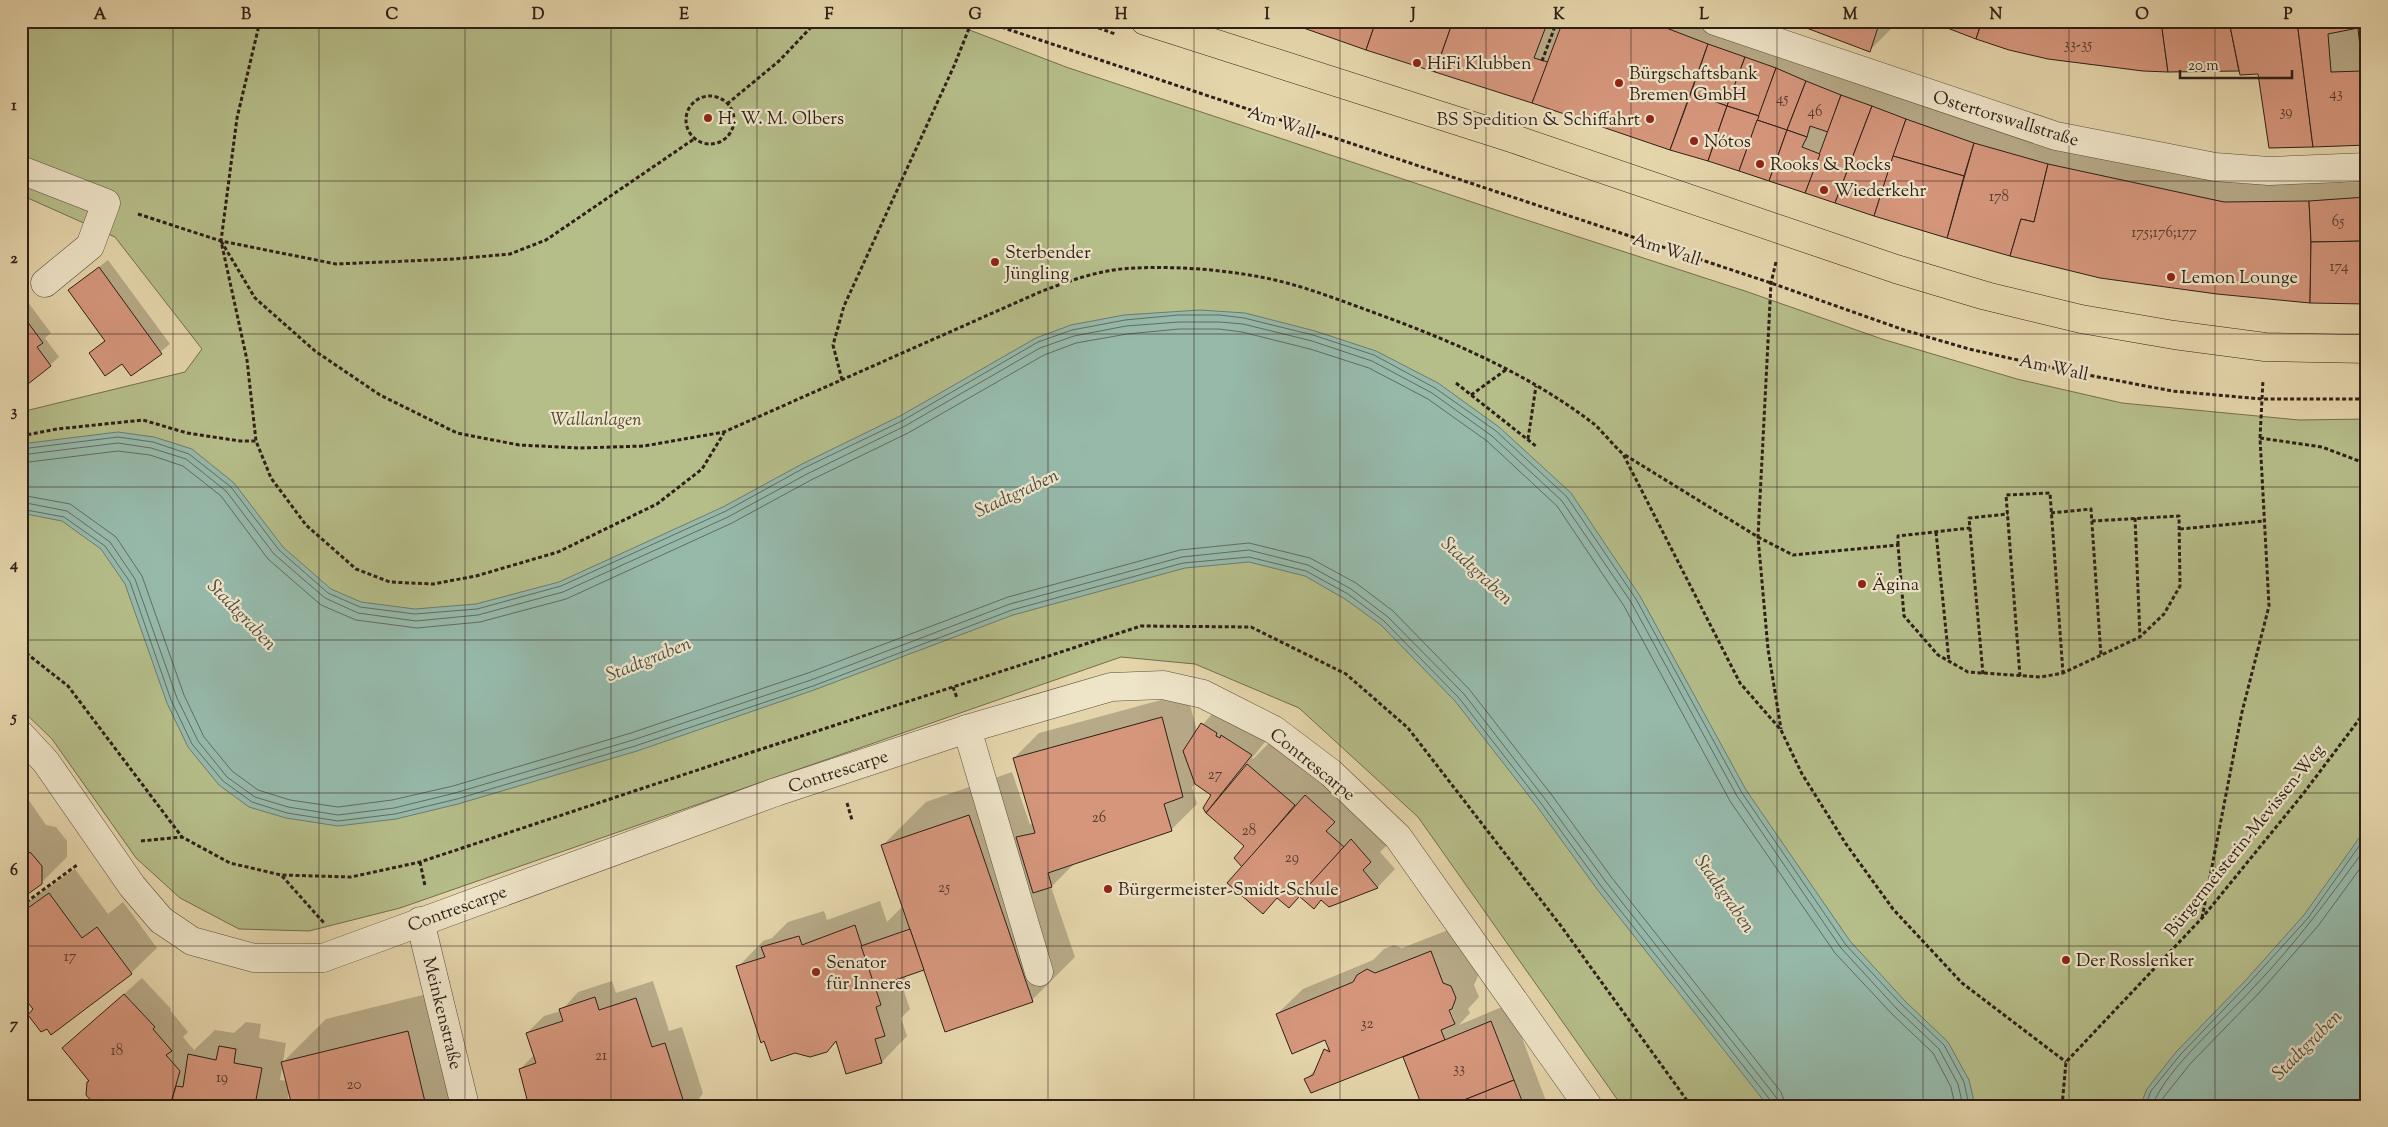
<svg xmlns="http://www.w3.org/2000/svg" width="2388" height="1127" font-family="'Sorts Mill Goudy',serif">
	<rect width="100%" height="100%" fill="#e5d5ab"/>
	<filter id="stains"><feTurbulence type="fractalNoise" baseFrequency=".004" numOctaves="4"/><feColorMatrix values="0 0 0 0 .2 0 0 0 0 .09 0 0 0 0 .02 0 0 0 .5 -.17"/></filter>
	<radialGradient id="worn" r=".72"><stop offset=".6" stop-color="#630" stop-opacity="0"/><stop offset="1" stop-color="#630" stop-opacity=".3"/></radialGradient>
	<polygon fill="#b5bd89" stroke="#726e50" points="21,21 946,21 1066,67 1508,214 1745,291 1882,339 2017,379 2122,403 2299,420 2367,419 2367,1106 1622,1106 1418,817 1299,708 1195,664 1121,657 400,908 309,931 239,929 180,898 136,858 52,739 21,709 21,412 185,372 202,349 115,237 21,195"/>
	<g fill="#96b9aa" stroke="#6d7b70">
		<polygon points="1200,310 1245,313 1315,331 1376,351 1438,383 1499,427 1571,493 1640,596 1746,790 1850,941 1905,1001 1948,1042 1969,1080 1975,1106 1768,1106 1597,889 1536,805 1455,701 1381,625 1345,599 1305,576 1249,562 1185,568 1013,615 814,690 637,751 458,804 396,819 338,826 286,818 249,807 219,785 188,747 167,703 125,584 101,549 62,521 21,513 21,444 118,432 154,437 192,449 234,483 283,547 331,589 361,602 415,609 476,604 559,582 723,507 802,464 900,416 1036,338 1071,325 1124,315"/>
		<polygon points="2367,827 2367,1106 2140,1106 2147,1089 2176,1052 2246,980 2304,915"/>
	</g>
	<g fill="#0003" fill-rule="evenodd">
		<polygon points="1288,21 1732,21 1859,78 2257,170 2341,169 2342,183 2367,182 2367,302 2010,254 1874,215"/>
		<polygon points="1792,21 1899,21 1870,50"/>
		<polygon points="1932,21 2367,21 2367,144 2259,72"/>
		<polygon points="108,260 170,344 132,375 122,362 90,353 106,339 70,290"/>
		<polygon points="21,293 51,333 45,338 59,357 50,365 21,373"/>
		<polygon points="1187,693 1197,731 1219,706 1269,737 1252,758 1253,759 1280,732 1388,844 1380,852 1395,869 1378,887 1330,906 1322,900 1314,907 1300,895 1278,897 1263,913 1243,867 1245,846 1209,808 1213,795 1196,783 1192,787 1197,804 1171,830 1075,863 1051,887 1075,957 1032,1000 924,969 904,975 906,979 901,983 910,1009 901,1018 907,1036 882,1062 847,1073 837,1041 826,1051 738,967 763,941 772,938 788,922 824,911 827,920 880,901 887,922 903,906 883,845 926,802 1012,772 1030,825 1033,822 1014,758 1039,733"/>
		<polygon points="21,789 46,825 56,827 67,841 67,857 41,883 21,897"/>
		<polygon points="75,869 108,914 123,902 157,948 131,973 34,1009 28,987 21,978 21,907"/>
		<path d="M1456 927 1480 972 1474 985 1479 997 1468 1009 1470 1013 1459 1025 1509 1004 1548 1106H1423L1405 1057 1408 1053 1306 1079 1317 1068 1329 1046 1326 1039 1277 1014 1303 989 1373 960 1384 949 1394 945 1402 948ZM1447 1004 1454 1019 1452 1021Z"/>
		<path d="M142 978 171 1009 170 1010 188 1032 183 1037 194 1050 215 1030 234 1033 246 1022 261 1024 259 1038 286 1043 283 1062 326 1019 451 988 479 1106H293L289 1089 287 1103 284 1106H106L90 1080 63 1048ZM283 1063 287 1081 280 1080Z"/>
		<polygon points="612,981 616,993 653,981 669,1031 682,1027 703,1093 699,1099 692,1106 531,1106 520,1069 534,1055 527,1033 544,1016 561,1011 578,992"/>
	</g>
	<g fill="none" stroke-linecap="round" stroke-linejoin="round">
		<g stroke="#626c61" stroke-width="1">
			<polyline points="21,449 118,437 153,442 189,454 231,487 279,550 328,593 360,607 415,614 477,609 561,586 726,511 804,468 902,421 1038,342 1072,330 1125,320 1178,315 1220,315 1244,318 1313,335 1374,355 1435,388 1496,431 1567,497 1636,599 1742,793 1846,945 1902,1005 1944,1045 1964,1082 1969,1106"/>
			<polyline points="21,455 118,443 151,448 186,459 226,491 274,554 325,598 358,613 416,621 478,615 563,592 728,517 807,474 905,426 1040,348 1074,336 1126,326 1179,322 1220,322 1243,324 1312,341 1372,361 1432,393 1492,436 1562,501 1631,602 1737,796 1841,948 1897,1009 1939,1049 1958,1084 1963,1106"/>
			<polyline points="21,463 118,451 150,455 183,466 221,496 268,559 321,605 356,620 417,628 480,622 566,599 732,523 811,480 908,433 1044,355 1076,343 1127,334 1179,329 1219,329 1242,332 1310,349 1369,368 1428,399 1487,441 1557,506 1624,606 1730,801 1835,953 1892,1014 1933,1053 1951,1087 1955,1106"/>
			<polyline points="21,495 70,504 116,537 142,576 184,695 204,737 232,771 258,790 290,800 338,807 392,800 453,786 631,733 808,673 1008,597 1180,550 1249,543 1310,558 1356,583 1393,611 1469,689 1551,794 1612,878 1781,1092 1786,1106"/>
			<polyline points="21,502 67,511 110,542 135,579 177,698 198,741 227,777 255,797 288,807 338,815 394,808 455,793 633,740 811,680 1010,604 1182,557 1249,550 1308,565 1351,589 1388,617 1464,694 1545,799 1606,882 1776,1097 1778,1106"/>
			<polyline points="21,509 64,517 105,546 130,582 171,700 192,744 223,781 252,802 287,813 338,821 395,814 457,799 635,746 813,686 1012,610 1183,563 1249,557 1306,571 1348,594 1384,621 1459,698 1540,802 1601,886 1771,1101 1772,1106"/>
			<polyline points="2145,1106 2151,1091 2180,1055 2249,983 2308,918 2367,835"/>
			<path d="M2152 1106C2168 1066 2223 1021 2253 988 2296 943 2330 897 2367 846"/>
			<polyline points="2160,1106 2163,1098 2190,1064 2259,993 2318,926 2367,859"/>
		</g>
	</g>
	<g fill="#d5967c" stroke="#2f1f18">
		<polygon points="1296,21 1376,21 1366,50 1295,25"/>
		<polygon points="1376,21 1453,21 1435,72 1366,50"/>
		<polygon points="1453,21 1548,21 1534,58 1548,62 1532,103 1435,72"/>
		<polygon points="1563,21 1648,21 1708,44 1670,150 1532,103"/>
		<polygon points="1788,21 1880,21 1870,52"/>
		<polygon points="1929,21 1982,21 1976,39"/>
		<polygon points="1982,21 2161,21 2168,72 2143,71 2048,59 2009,50 1976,39"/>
		<polygon points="2161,21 2229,21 2239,71 2168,72"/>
		<polygon points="2229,21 2297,21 2313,147 2269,148 2258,74 2240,75"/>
		<polygon points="2297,21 2357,21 2358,28 2328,34 2331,72 2362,71 2367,115 2367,145 2313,147"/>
		<polygon points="2357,21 2367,21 2367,115 2358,28"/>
		<polygon points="1708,44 1745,57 1727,106 1691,93"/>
		<polygon points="1745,57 1776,68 1759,116 1727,106"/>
		<polygon points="1776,68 1806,81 1787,130 1757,120"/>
		<polygon points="1806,81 1841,95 1828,132 1810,126 1807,137 1787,130"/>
		<polygon points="1691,93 1727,106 1708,161 1670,150"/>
		<polygon points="1841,95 1872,106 1835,203 1805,193"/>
		<polygon points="1727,106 1759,116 1739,171 1708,161"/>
		<polygon points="1872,106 1906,119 1874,216 1835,203"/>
		<polygon points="1906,119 1974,143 1964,176 1893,156"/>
		<polygon points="1757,120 1787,130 1769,181 1739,171"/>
		<polygon points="1787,130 1807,137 1802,147 1820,154 1805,193 1769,181"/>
		<polygon points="1974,143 2048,164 2034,222 2021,219 2010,256 1947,238"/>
		<polygon points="1893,156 1964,176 1947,238 1874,216"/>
		<polygon points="2048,164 2224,202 2309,201 2311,242 2310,303 2217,294 2100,278 2010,256 2021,219 2034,222"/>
		<polygon points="2367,196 2367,246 2366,246 2366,197"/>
		<polygon points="2366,197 2366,241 2311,242 2309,201"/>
		<polygon points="2366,241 2367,304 2310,303 2311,242"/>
		<polygon points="99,267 162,354 131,376 122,364 105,376 89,353 105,341 68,290"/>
		<polygon points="21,313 43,343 37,347 51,366 28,384 21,375"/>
		<polygon points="1162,717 1183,797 1164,804 1172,831 1048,873 1052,887 1033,893 1016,837 1035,833 1013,758"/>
		<polygon points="1201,723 1217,733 1216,736 1220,738 1221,735 1252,755 1206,813 1203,808 1211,795 1195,784 1183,751"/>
		<polygon points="1247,764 1295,805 1242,867 1234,858 1244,846 1206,813"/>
		<polygon points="1305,795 1335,822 1326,831 1344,847 1289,908 1277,898 1263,914 1227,883"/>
		<polygon points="969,815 1033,1002 945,1032 881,845"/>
		<polygon points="1351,839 1371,862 1363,870 1378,888 1329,907 1321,900 1314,909 1299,896"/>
		<polygon points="21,850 31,853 42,866 42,884 21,899"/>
		<polygon points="49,893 82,938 97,927 132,974 51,1035 47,1029 41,1032 28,1015 33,1009 21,994 27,988 21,980 21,913"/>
		<polygon points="855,925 881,1005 876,1007 885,1036 875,1039 882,1063 846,1074 836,1041 827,1052 810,1057 795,1053 771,1061 764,1041 761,1043 736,966 765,957 761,947 799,936 802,945"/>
		<polygon points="910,929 924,970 875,987 861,946"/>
		<polygon points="1431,951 1443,983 1451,986 1456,998 1452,1009 1449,1010 1455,1024 1441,1030 1445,1040 1311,1093 1304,1079 1313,1075 1324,1049 1330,1052 1325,1040 1292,1054 1276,1014 1353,982 1357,975 1367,969 1375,973"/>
		<polygon points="124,994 155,1027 153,1029 172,1051 166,1055 180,1071 170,1106 94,1104 86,1095 87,1082 89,1081 62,1048"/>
		<polygon points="595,997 599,1010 636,998 652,1047 665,1043 685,1106 531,1106 528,1103 519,1069 536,1063 526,1033 563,1021 559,1009"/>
		<polygon points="1491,1021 1514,1080 1449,1106 1422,1106 1403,1057"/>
		<polygon points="408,1031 426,1106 292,1106 281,1062"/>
		<polygon points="219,1046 236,1049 234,1063 262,1068 255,1105 259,1106 170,1106 176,1086 183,1087 188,1054 216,1060"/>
		<polygon points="1514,1080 1524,1106 1449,1106"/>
	</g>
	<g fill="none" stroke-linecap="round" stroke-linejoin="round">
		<defs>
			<g id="minor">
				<polyline points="1715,21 2056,136 2215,167 2269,171 2367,167"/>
				<polyline points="21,170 106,203 90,246 45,283"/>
				<polyline points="967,729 1039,972"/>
				<polyline points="21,735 46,762 132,886 161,920 192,941 254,958 323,958 776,792 967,729 1111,687 1163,685 1203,694 1274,730 1331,773 1398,837 1588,1106"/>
				<polyline points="420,921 465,1106"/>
			</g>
			<polyline id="major" points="1145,21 1514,139 1896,269 1986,296 2081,319 2174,335 2265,347 2367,349"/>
		</defs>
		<use href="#minor" stroke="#5c4c3d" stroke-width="29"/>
		<use href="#major" stroke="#2f1f18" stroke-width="29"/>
		<g stroke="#2f1f18" stroke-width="3" stroke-dasharray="4 2.5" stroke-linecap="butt">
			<polyline points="260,21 237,118 221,241 247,360 256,441 271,478 306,525 356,569 390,582 433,584 476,576 558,552 657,504 702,469 724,433"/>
			<polyline points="983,21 1771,283 1904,330 1969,349 2067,371 2172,391 2262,399 2367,399"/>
			<polyline points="1080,21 1115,34"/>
			<polyline points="1542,61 1557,21"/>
			<circle cx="710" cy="120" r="24"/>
			<polyline points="727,104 779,61 817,21"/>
			<polyline points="138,214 221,241 336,264 454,259 510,254 546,240 694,139"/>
			<path d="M221 241 255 298 315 351 380 395 457 433 519 445 580 448 644 446 724 432 1040 292C1071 280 1102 269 1135 268 1181 266 1230 270 1275 280 1309 288 1342 301 1375 313 1452 341 1529 374 1594 424 1604 433 1613 445 1623 454L1740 683 1781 730 1802 774 1846 844 1893 909 1962 983 2066 1062"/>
			<polyline points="1776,262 1771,283 1758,537 1768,649 1781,729"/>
			<polyline points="842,380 833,345 844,306 954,66 972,21"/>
			<polyline points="1456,383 1537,447"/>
			<polyline points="1471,395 1507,369"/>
			<polyline points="21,436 57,429 143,420 187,433 240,441 256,441"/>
			<polyline points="2260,438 2322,447 2367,464"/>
			<polyline points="1528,439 1536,386"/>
			<polyline points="1625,455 1758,537 1793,555 1898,545 1904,616 1938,655 1968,672 2041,677 2063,673 2140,637 2164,614 2180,586 2179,516 2092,521"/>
			<polyline points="2051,513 2091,509 2101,656"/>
			<polyline points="2135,518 2140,637"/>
			<polyline points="2180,529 2264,521"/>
			<polyline points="1936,532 1949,661"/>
			<polyline points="1898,545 1898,536 1970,528"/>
			<polyline points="21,649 68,686 182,837 230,863 281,875 351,877 420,862 743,755 1141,626 1251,627 1346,674 1408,728 1561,926 1691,1106"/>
			<polyline points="1983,674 1969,518 2008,514"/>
			<polyline points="2020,676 2006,495 2050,493 2063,673"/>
			<polyline points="953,687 957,698"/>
			<polyline points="847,803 852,820"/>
			<polyline points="141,841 182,837"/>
			<polyline points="420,862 425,886"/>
			<polyline points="282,876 324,923"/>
			<polyline points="21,906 77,865"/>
			<polyline points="2202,918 2242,712 2269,606 2260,438 2263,380"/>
			<polyline points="2062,1106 2066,1062 2202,918 2303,794 2367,709"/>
		</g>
		<use href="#minor" stroke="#eee4c8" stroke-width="28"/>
		<use href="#major" stroke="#e5d5ab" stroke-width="28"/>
	</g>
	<path fill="none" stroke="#2f1f18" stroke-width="1" stroke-opacity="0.55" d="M173 21V1106M319 21V1106M465 21V1106M611 21V1106M757 21V1106M902 21V1106M1048 21V1106M1194 21V1106M1340 21V1106M1486 21V1106M1631 21V1106M1777 21V1106M1923 21V1106M2069 21V1106M2215 21V1106M21 181H2367M21 334H2367M21 487H2367M21 640H2367M21 793H2367M21 946H2367"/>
	<g fill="#8f2418" stroke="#eee4c8" stroke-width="2">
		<circle cx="1417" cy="63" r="5"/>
		<circle cx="1619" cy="83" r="5"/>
		<circle cx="708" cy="118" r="5"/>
		<circle cx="1650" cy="119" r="5"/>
		<circle cx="1694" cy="141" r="5"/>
		<circle cx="1760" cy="164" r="5"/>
		<circle cx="1824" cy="190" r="5"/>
		<circle cx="995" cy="262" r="5"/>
		<circle cx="2171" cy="277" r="5"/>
		<circle cx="1862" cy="584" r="5"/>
		<circle cx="1108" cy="889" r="5"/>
		<circle cx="2066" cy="960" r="5"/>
		<circle cx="816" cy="972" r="5"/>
	</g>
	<g text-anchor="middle" stroke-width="4.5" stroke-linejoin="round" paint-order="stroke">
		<g font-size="15" fill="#583d31">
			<text x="2078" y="49">33-35</text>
			<text x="2336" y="98">43</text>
			<text x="1782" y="103">45</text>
			<text x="1815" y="116">46</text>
			<text x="2286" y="116">39</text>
			<text x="1999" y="201">178</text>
			<text x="2338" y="226">65</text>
			<text x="2164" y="237">175;176;177</text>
			<text x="2339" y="271">174</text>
			<text x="1215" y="779">27</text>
			<text x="1099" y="822">26</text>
			<text x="1249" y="835">28</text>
			<text x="1292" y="862">29</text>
			<text x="944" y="892">25</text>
			<text x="70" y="961">17</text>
			<text x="1367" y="1028">32</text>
			<text x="117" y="1055">18</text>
			<text x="601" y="1060">21</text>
			<text x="1459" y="1073">33</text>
			<text x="222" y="1082">19</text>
			<text x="354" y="1089">20</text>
		</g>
		<g font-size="18" fill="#2f1f18" stroke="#eee4c8" text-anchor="start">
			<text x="1427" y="69">HiFi Klubben</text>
			<text x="1629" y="79">Bürgschaftsbank<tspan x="1629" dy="21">Bremen GmbH</tspan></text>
			<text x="718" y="124">H. W. M. Olbers</text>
			<text x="1640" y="125" text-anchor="end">BS Spedition &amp; Schiffahrt</text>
			<text x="1704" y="147">Nótos</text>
			<text x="1770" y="170">Rooks &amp; Rocks</text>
			<text x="1834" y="196">Wiederkehr</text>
			<text x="1005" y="258">Sterbender<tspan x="1005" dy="21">Jüngling</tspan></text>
			<text x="2181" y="283">Lemon Lounge</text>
			<text x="1872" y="590">Ägina</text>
			<text x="1118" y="895">Bürgermeister-Smidt-Schule</text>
			<text x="2076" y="966">Der Rosslenker</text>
			<text x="826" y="968">Senator<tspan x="826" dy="21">für Inneres</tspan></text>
		</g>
		<g font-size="18" fill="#2f1f18" stroke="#eee4c8">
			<text transform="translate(2006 118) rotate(17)" y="6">Ostertorswallstraße</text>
			<text transform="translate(1282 122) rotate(18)" y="6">Am Wall</text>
			<text transform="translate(1667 249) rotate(18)" y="6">Am Wall</text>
			<text transform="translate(2054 367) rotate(12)" y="6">Am Wall</text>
			<text transform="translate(1313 764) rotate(39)" y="6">Contrescarpe</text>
			<text transform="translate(838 771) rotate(-18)" y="6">Contrescarpe</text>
			<text transform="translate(2244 840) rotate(-51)" y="6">Bürgermeisterin-Mevissen-Weg</text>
			<text transform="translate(457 908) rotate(-20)" y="6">Contrescarpe</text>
			<text transform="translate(443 1013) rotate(76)" y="6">Meinkenstraße</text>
		</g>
		<g font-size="18" font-style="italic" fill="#504634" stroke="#eee4c8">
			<text x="596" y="425">Wallanlagen</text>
		</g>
		<g font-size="19" font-style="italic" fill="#4e4d44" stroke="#eee4c8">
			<text transform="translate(1016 492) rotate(-25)" y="7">Stadtgraben</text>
			<text transform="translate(1478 570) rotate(43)" y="7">Stadtgraben</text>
			<text transform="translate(243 614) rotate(46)" y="7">Stadtgraben</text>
			<text transform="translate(648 658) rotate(-22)" y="7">Stadtgraben</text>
			<text transform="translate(1726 893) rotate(55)" y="7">Stadtgraben</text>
			<text transform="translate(2306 1044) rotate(-45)" y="7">Stadtgraben</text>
		</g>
	</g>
	<rect width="2388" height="1127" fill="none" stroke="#e5d5ab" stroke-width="55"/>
	<path d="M2180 70v8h112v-8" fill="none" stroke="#2f1f18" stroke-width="2.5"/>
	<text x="2188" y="70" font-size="15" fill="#2f1f18" stroke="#eee4c8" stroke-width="4" paint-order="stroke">20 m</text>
	<rect x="28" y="28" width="2332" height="1072" fill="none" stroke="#2f1f18" stroke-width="2"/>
	<g font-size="16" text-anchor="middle" font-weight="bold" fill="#2f1f18">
		<text x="100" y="19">A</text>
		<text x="246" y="19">B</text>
		<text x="392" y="19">C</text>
		<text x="538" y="19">D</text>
		<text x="684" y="19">E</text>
		<text x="829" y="19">F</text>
		<text x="975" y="19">G</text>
		<text x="1121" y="19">H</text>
		<text x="1267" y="19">I</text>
		<text x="1413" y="19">J</text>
		<text x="1559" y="19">K</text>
		<text x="1704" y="19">L</text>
		<text x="1850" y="19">M</text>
		<text x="1996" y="19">N</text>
		<text x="2142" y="19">O</text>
		<text x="2288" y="19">P</text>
		<text x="14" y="110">1</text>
		<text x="14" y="263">2</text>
		<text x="14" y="416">3</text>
		<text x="14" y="569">4</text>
		<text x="14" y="722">5</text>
		<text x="14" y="875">6</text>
		<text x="14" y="1029">7</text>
	</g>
	<rect width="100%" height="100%" filter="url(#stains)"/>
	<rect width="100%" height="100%" fill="url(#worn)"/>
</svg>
